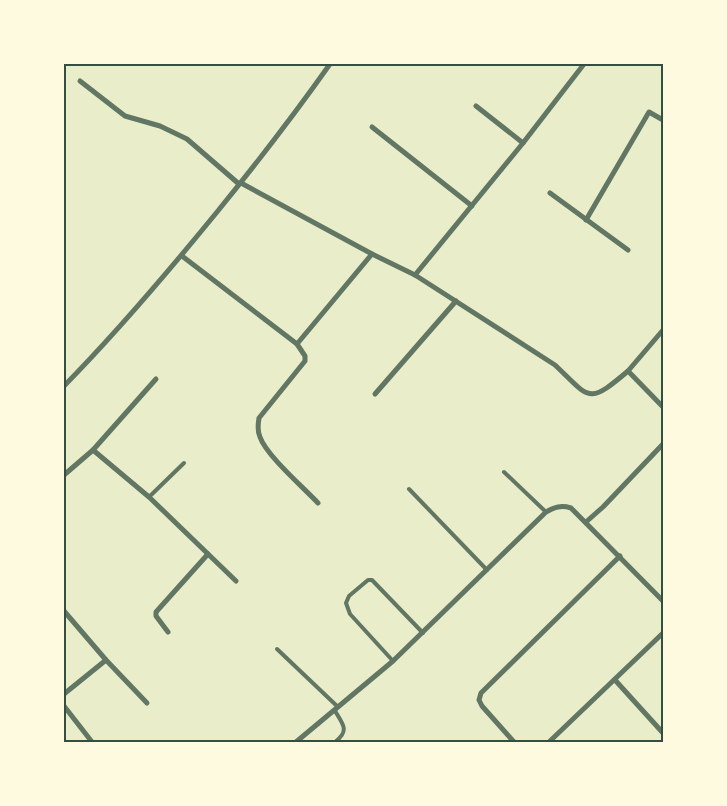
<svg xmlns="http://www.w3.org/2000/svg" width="727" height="806" font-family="'PT Sans',sans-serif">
	<rect width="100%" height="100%" fill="#e9edc9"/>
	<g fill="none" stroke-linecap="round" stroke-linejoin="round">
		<g stroke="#617663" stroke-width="4">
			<polyline points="504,472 546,512"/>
			<polyline points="409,489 487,570"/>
			<polyline points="149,497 184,463"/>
			<polyline points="277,649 338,707"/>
			<polyline points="393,661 350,614 346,603 349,596 368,580 372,580 423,633"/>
			<path d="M335 711C343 724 350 731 335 742"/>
		</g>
		<g stroke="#617663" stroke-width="5">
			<polyline points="80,81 125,116 160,126 187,139 239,184"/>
			<polyline points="476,106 523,143"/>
			<polyline points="372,127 472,206"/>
			<path d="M241 183 372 254 415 275 555 365C590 398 587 406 628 371L663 407"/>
			<polyline points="550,193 628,250"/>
			<polyline points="586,220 649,112 663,120"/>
			<polyline points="182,256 297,344"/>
			<polyline points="415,275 523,143 584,64"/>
			<polyline points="628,371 663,330"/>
			<path d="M64 386C118 331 168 272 217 212 256 164 294 115 330 64"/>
			<polyline points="375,394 456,301"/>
			<polyline points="93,450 149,497 236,581"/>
			<polyline points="64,475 93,450 156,379"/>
			<path d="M318 503C304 488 266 455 260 437 257 431 258 424 259 418L305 361V356L297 344 372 254"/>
			<polyline points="586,522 603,507 663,444"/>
			<polyline points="64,611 106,660 64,694"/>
			<polyline points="168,632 156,616 156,612 208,554"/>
			<polyline points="106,660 147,703"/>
			<polyline points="615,680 663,733"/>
			<polyline points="64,706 92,742"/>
			<path d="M296 742 393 661 546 512C555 507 561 505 571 508L663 601"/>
			<polyline points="514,742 482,706 479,700 481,693 620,556"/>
			<polyline points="549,742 663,633"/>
		</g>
	</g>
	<rect width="727" height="806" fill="none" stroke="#fefae0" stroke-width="130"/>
	<rect x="65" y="65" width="597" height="676" fill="none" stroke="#344e41" stroke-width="2"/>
</svg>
